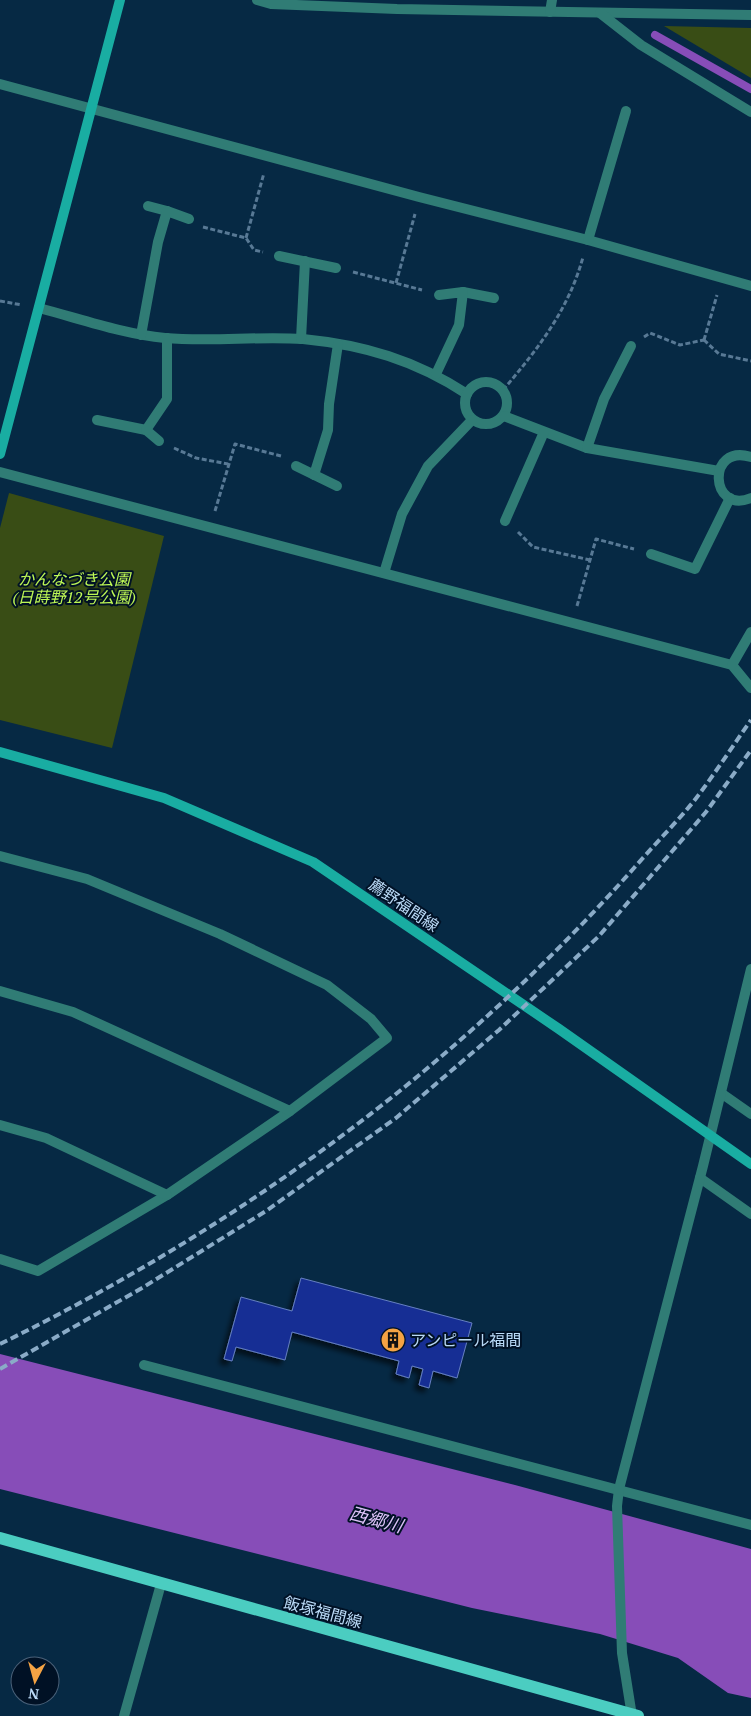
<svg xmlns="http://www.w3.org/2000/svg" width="751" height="1716" font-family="'PT Serif','Noto Sans JP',serif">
	<defs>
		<filter id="shadow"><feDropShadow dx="-4.5" dy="4.5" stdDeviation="2.5" flood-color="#0009"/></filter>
	</defs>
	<rect width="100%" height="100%" fill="#062944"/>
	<g fill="#394d15">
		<polygon points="664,26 751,28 751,78"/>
		<polygon points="9,493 164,536 112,748 0,720 0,528"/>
	</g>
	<polygon fill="#874db8" points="0,1354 515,1485 751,1549 751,1698 728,1693 678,1658 600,1634 472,1608 0,1489"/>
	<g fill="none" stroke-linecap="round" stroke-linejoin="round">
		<polyline stroke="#874db8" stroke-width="8" points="655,35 751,89"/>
	</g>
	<polygon fill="#172f94" stroke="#657fc1" filter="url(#shadow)" points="301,1278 472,1323 457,1378 433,1371 429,1388 419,1385 423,1369 412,1366 409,1378 396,1374 399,1361 292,1332 285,1360 236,1347 232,1361 224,1359 241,1297 292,1311"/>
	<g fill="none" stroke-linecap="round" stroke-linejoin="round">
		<g stroke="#587995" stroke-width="3" stroke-dasharray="5 2.5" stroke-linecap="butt">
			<polyline points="203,227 246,238 254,250 263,252"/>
			<polyline points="246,238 264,173"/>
			<polyline points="353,272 422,290"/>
			<polyline points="396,283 415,214"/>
			<polyline points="0,301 22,305"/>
			<polyline points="644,337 650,333 680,345 704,340"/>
			<polyline points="704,340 717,295"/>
			<polyline points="704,340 719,354 751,361"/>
			<path d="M503 390C538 349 569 309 583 257"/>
			<polyline points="174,448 196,458 228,464"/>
			<polyline points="215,511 235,444 281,456"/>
			<polyline points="518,532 533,547 590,560"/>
			<polyline points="577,606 596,539 634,549"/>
		</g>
		<g stroke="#307c75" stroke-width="10">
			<polyline points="257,0 271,4 397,9 751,15"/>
			<polyline points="550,12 552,0"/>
			<polyline points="600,13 641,45 751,112"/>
			<polyline points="0,84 419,197 588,240 751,286"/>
			<polyline points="148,206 167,211"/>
			<polyline points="588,240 626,111"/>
			<polyline points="279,256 336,268"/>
			<polyline points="463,292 494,298"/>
			<path d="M39 308C81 319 123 334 165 338 211 342 257 336 303 339 364 345 415 360 467 394"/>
			<polyline points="141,335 158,242 167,211 189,219"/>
			<polyline points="301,339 305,261"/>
			<polyline points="436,374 459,325 463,292 439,295"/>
			<circle cx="486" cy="403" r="21"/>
			<polyline points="504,416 587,448 719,471"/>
			<polyline points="97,420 146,430 159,441"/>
			<polyline points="146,430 167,399 167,338"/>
			<polyline points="587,448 604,399 631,346"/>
			<path d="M751 457C706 443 710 515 751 498"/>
			<polyline points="296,466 337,486"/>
			<polyline points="0,472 732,665 751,688"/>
			<polyline points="314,475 328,430 329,404 338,344"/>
			<polyline points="505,521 544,432"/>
			<polyline points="651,554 695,569 730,498"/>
			<polyline points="384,573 402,514 428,466 472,420"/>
			<polyline points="732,665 751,632"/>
			<polyline points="0,856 87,879 220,934 327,985 371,1019 387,1038 290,1111 167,1195 38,1271 0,1259"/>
			<polyline points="0,991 73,1012 290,1111"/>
			<polyline points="721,1093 751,1114"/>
			<polyline points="0,1125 46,1138 167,1195"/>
			<polyline points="700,1178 751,1214"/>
			<polyline points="144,1365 751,1525"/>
			<polyline points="124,1716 161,1584"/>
			<polyline points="632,1716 622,1653 617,1506 619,1489 703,1166 751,969"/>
		</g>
		<g stroke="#19ada2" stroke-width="10">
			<polyline points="0,454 120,0"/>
			<polyline points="0,752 164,798 313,862 559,1029 751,1164"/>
		</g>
		<polyline stroke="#4bcdc1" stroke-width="12" points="0,1538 638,1716"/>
		<g stroke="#8aabc7" stroke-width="4" stroke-dasharray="8 4" stroke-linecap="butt">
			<path d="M0 1344C241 1226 456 1068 634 868 654 845 675 824 694 801 714 775 732 747 751 720"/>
			<polyline points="0,1369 142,1288 266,1211 396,1118 499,1030 599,936 706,812 751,750"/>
		</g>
	</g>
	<defs>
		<symbol id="building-disc" viewBox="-11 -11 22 22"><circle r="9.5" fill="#f4a344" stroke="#001125"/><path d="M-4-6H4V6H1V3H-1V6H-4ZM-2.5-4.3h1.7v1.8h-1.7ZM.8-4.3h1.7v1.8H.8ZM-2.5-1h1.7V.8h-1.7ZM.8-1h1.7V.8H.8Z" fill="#111"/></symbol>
	</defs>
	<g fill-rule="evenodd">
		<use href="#building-disc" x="379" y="1326" width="28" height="28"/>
	</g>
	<g text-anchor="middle" stroke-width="4" stroke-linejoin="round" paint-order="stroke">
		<g font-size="16" font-style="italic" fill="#bef855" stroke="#001125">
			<text x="74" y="585">かんなづき公園<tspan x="74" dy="18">(日蒔野12号公園)</tspan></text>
		</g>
		<g font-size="16" fill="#badaf7" stroke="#001125">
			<text transform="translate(404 905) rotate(34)" y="6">薦野福間線</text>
			<text transform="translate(323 1612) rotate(15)" y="6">飯塚福間線</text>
		</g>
		<g font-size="16" fill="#badaf7" stroke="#001125" text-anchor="start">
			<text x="410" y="1346">アンピール福間</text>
		</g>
		<g font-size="18" font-style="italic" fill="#dcc2f8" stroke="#001125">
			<text transform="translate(376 1520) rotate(15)" y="6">西郷川</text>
		</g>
	</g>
	<g transform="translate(35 1681) rotate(186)"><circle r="24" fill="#001125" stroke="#4a6179"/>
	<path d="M0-4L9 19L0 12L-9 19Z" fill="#f4a344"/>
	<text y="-8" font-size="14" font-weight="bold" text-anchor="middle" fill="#badaf7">N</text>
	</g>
</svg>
